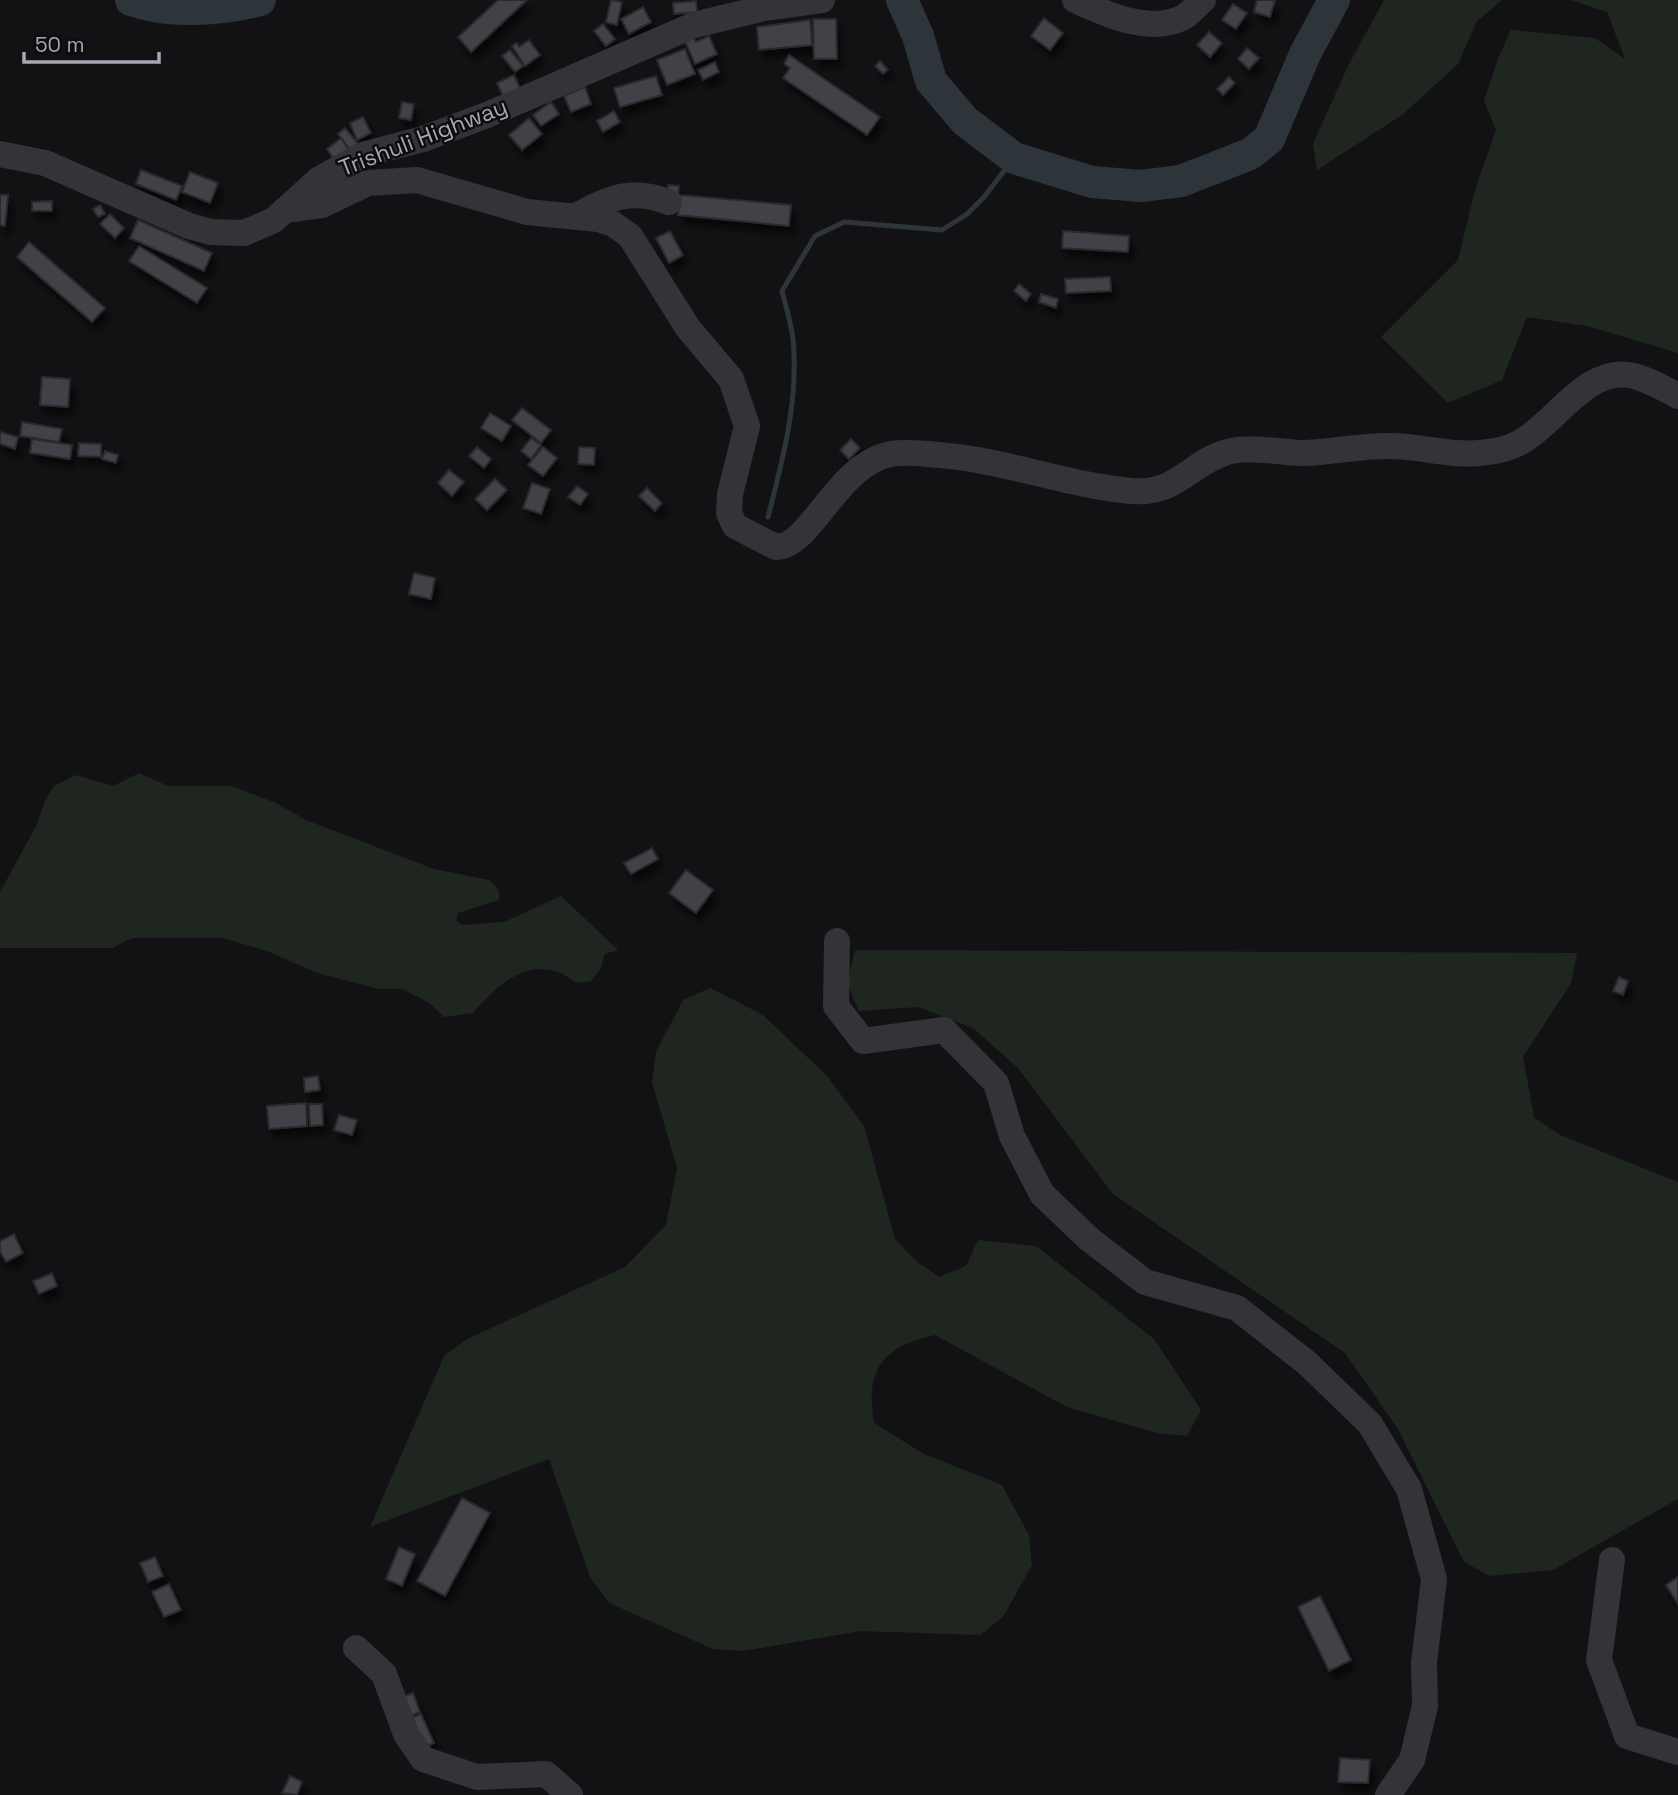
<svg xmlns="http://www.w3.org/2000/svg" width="1678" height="1795" font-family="'Space Grotesk',sans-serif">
	<defs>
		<filter id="shadow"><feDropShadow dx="4.5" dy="8" stdDeviation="3.5" flood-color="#0009"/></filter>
	</defs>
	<rect width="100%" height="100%" fill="#121214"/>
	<g fill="#1f2620">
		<polygon points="1384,0 1502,0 1477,21 1458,64 1402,115 1317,170 1313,144 1348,66"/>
		<polygon points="1571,0 1678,0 1678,353 1587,326 1527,317 1502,380 1448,403 1381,337 1458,260 1475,190 1496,130 1484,101 1499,56 1511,30 1595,38 1625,59 1607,12"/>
		<path d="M139 773 168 786H232L276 803 306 820 434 869 489 880C497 886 500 890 499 900L458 913 456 920 462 925 504 922 561 896 618 950 605 954 601 968 591 981 577 983C536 950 500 981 473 1013L444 1017 428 1002 402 989H379L317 973 267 951 223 938H132L112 948H0V892L36 826 46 799 54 786 76 775 113 786Z"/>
		<polygon points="855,950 1577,953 1571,983 1523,1057 1534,1117 1558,1134 1678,1182 1678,1499 1553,1570 1490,1576 1464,1562 1398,1429 1345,1353 1113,1194 1018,1068 973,1028 918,1007 859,1011 847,984"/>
		<path d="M710 988 763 1015 827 1076 864 1126 895 1239 915 1260 939 1277 966 1266 978 1240 1036 1246 1154 1339 1201 1410 1187 1436 1157 1433 1067 1407 935 1335C882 1347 865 1369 874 1423L924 1454 1002 1485 1029 1535 1032 1565 1003 1617 980 1635 861 1631 743 1651 713 1649 609 1603 590 1577 549 1459 370 1527 444 1356 467 1339 625 1267 666 1225 677 1168 652 1082 656 1052 683 1000Z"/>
	</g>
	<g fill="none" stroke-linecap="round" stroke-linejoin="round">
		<g stroke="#2d353b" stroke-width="5">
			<polyline points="234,4 237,0"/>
			<path d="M768 517C783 459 799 399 793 339 791 323 786 307 782 291L815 236 844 222 942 230 967 214 984 197 1014 158"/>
		</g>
		<g stroke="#2d353b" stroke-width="32">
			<path d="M131 0C169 14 222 10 260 0"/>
			<polyline points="902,0 918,36 931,81 965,121 1014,158 1092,182 1141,186 1181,181 1250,154 1269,139 1305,54 1334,0"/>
		</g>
	</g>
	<g fill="#414247" stroke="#2c2c2f" stroke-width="2" filter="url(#shadow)">
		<polygon points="498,0 527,0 471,52 458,37"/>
		<polygon points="611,0 622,2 617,25 606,22"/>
		<polygon points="1257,0 1275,0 1270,17 1254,12"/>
		<polygon points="696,1 697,12 674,14 673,3"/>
		<polygon points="1233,4 1247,13 1236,29 1222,20"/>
		<polygon points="643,7 651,22 629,34 621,19"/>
		<polygon points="1044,18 1063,33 1050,50 1031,36"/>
		<polygon points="813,19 836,19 837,59 814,59"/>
		<polygon points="810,20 812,45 759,50 757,27"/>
		<polygon points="603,24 615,39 606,46 594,31"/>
		<polygon points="1209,32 1222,43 1210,57 1197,45"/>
		<polygon points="709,36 717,54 695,64 685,41 693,37 696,42"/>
		<polygon points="529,40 540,55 525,66 512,46 517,43 519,47"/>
		<polygon points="1247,48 1259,58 1249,69 1238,59"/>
		<polygon points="685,49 695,74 667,85 657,60"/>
		<polygon points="510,50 523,66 515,72 502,56"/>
		<polygon points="789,55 880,117 867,135 783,78 790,68 784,64"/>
		<polygon points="880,61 888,70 883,74 875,66"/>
		<polygon points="715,62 719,72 703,80 698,70"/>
		<polygon points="514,75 520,88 503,96 497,83"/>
		<polygon points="656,76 662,95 620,107 614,88"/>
		<polygon points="1229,77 1235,83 1223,95 1217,89"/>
		<polygon points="585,87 591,104 571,112 564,96"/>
		<polygon points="402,102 414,104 411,120 399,118"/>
		<polygon points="551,102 559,114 541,126 533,115"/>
		<polygon points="614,111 620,122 603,132 597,121"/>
		<polygon points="363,117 371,133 357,140 350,123"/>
		<polygon points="529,118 542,134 522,150 509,135"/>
		<polygon points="345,128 360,146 352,152 338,134"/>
		<polygon points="341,138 350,152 336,162 327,149"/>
		<polygon points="141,170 182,186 176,200 136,184"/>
		<polygon points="190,172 218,183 210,203 182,192"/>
		<polygon points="668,185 679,186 678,194 667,193"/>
		<polygon points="0,195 8,195 5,226 0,225"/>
		<polygon points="680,195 791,205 789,226 678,215"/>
		<polygon points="52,201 52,211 32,211 32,202"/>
		<polygon points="100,205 105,214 98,217 93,209"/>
		<polygon points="110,214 124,228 115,238 100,224"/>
		<polygon points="138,220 212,253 204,271 130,238"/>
		<polygon points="670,231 683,255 669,263 656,238"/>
		<polygon points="1063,231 1129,236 1128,252 1062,248"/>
		<polygon points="29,242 105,308 92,322 17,257"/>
		<polygon points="139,246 207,288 197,303 129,261"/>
		<polygon points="1110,277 1111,291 1066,293 1065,279"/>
		<polygon points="1019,284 1031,294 1026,301 1014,291"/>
		<polygon points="1041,294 1058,299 1056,308 1039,302"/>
		<polygon points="42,377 70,379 68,407 40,405"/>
		<polygon points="522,408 551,430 541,443 512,420"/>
		<polygon points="490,413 511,426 502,441 481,428"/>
		<polygon points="22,422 62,429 59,442 20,436"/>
		<polygon points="0,432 18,437 15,449 0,444"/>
		<polygon points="531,438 541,445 531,459 521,451"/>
		<polygon points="32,439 72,445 70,459 30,453"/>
		<polygon points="851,439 860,448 849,459 840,450"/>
		<polygon points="79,443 101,444 101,457 78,456"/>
		<polygon points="477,447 491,459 484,468 469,456"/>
		<polygon points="543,447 557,458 543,476 528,465"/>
		<polygon points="579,447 595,448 594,465 578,464"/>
		<polygon points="105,451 118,455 116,463 102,459"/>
		<polygon points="449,470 464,482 452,496 438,483"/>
		<polygon points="495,479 507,490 487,510 475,499"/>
		<polygon points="532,483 550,489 541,514 523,508"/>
		<polygon points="577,486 588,494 580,505 568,497"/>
		<polygon points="647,488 662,503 655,511 639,496"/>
		<polygon points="414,573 435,578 431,599 409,594"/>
		<polygon points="652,848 658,859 631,874 624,863"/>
		<polygon points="686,870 713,890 696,913 669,893"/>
		<polygon points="1619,977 1628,981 1623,995 1613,991"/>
		<polygon points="318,1076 320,1090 305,1092 304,1078"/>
		<polygon points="306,1103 307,1126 269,1129 267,1106"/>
		<polygon points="309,1104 322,1104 323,1125 310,1126"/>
		<polygon points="339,1115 357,1120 352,1135 334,1130"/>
		<polygon points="14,1234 23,1253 6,1262 0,1251 0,1241"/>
		<polygon points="52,1273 57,1286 39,1294 33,1281"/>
		<polygon points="462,1498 490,1513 445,1596 417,1581"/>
		<polygon points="399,1547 415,1554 402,1586 386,1579"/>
		<polygon points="155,1557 163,1576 148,1582 140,1563"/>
		<polygon points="1678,1577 1678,1604 1666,1585"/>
		<polygon points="169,1584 181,1610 164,1617 152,1592"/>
		<polygon points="1320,1596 1351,1660 1329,1671 1298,1607"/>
		<polygon points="413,1693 420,1712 407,1717 400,1698"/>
		<polygon points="421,1714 434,1743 420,1749 407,1720"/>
		<polygon points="1340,1758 1370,1760 1368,1783 1338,1782"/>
		<polygon points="290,1776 302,1782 297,1795 282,1793"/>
	</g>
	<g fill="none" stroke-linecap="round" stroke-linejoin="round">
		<g stroke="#343438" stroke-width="26">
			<path d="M1075 0C1106 14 1148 34 1182 18 1189 15 1196 6 1203 0"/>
			<polyline points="0,154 45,163 189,226 211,232 244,233 274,220 318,180 362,155 423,139 487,115 694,25 764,8 822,0"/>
			<path d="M285 210 322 205 368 183 417 180 527 212 598 219 613 224 630 236 688 328 731 379 747 426 730 494 729 513 735 526 776 547C810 548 838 463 891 454 907 451 923 454 939 455 1004 460 1066 485 1131 491 1177 495 1190 463 1227 452 1251 446 1277 452 1301 453 1331 453 1361 445 1391 446 1421 446 1450 456 1480 453 1494 452 1509 449 1521 442 1556 422 1586 368 1629 375 1646 378 1663 388 1678 396"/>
			<path d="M576 216C611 197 631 188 669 202"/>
			<polyline points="837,941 836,1006 863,1041 944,1030 996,1083 1012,1136 1042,1194 1089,1239 1145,1282 1237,1308 1307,1363 1370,1424 1409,1489 1434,1579 1424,1663 1425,1706 1412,1760 1388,1795"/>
			<polyline points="1612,1560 1599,1660 1627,1736 1678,1752"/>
			<polyline points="356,1648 384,1674 406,1734 423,1759 477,1777 546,1774 570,1795"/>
		</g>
	</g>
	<g text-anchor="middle" stroke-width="5" stroke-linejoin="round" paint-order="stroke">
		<g font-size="23" fill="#a5a9b3" stroke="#0d0d0f">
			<text transform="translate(423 137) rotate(-21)" y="8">Trishuli Highway</text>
		</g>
	</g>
	<path d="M24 52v10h135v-10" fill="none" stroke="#a5a9b3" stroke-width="3.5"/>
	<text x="35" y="52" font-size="21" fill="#a5a9b3" stroke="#0d0d0f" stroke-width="5" paint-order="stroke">50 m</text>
</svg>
